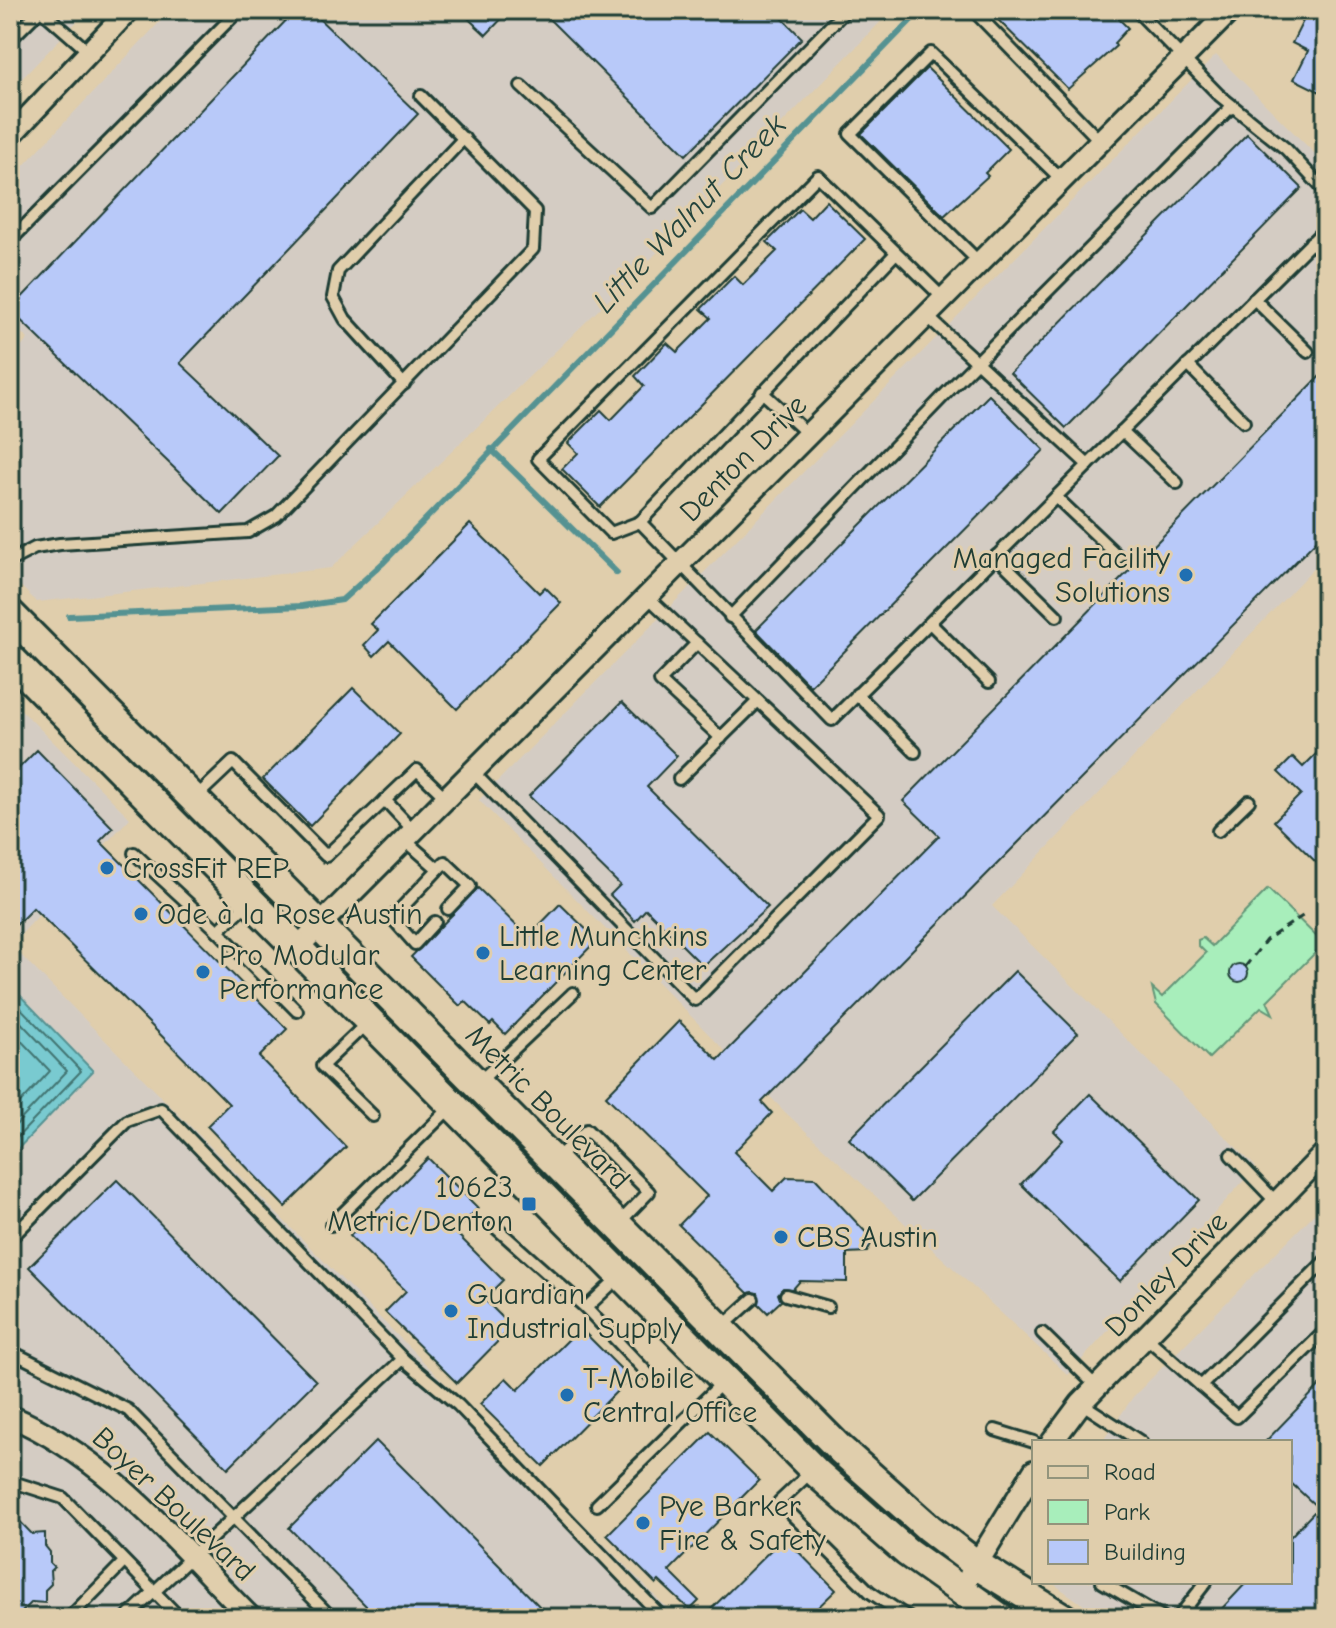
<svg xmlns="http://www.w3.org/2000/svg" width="1336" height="1628" font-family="'Comic Neue',sans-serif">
	<rect width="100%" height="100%" fill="#e0ceac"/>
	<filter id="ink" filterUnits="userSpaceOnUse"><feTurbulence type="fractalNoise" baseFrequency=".0125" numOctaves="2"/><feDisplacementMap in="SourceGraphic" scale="16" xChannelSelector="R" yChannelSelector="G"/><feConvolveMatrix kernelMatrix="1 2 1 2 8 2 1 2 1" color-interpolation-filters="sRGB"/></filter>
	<g filter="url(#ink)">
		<g fill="#d4ccc3">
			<polygon points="10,10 88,10 10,91"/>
			<polygon points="171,10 892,10 646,264 331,568 37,602 10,576 10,361 28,339 10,322 10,180"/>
			<polygon points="1216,55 1326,165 1326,555 992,906 1256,1167 1068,1375 785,1112 479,800"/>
			<polygon points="10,699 130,818 11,945 677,1618 10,1618"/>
			<polygon points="1326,1202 1326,1618 1102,1618 1051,1582 1290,1582 1290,1442 1102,1442 1133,1397"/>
		</g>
		<polygon fill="#a8eebb" stroke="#649678" stroke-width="2" points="1268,889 1324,944 1267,1001 1273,1014 1261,1007 1209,1058 1156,1004 1152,988 1162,997 1206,953 1198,945 1198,940 1203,938 1212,946"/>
		<polygon fill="#79cad0" stroke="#559292" stroke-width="2" points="10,985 93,1071 10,1157"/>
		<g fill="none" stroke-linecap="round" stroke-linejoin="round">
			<g stroke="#437572" stroke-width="2">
				<polyline points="10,997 81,1071 10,1145"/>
				<polyline points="10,1011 67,1071 10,1131"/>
				<polyline points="10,1029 50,1071 10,1114"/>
			</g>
			<g stroke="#559292" stroke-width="6">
				<polyline points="491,449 617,573"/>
				<polyline points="69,616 302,606 342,600 384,562 921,10"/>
			</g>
		</g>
		<g fill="#b8c9f9" stroke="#1f3d34" stroke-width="2">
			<polygon points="296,10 310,10 418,114 180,363 278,456 222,514 10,310"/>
			<polygon points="459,10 510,10 486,35"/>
			<polygon points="540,10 774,10 802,38 686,155"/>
			<polygon points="988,10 1110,10 1128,28 1114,43 1116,46 1068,89"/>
			<polygon points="1308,11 1326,19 1326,95 1294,79 1308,51 1292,43"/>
			<polygon points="927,68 1009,149 985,173 988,176 944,216 861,134"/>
			<polygon points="1247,134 1302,188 1066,428 1010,373"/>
			<polygon points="826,201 865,239 600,507 562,469 578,453 568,443 601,410 611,420 644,386 635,376 667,343 677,352 711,318 701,309 734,276 743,285 777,251 767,242 800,209 810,218"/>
			<polygon points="1326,370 1326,531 762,1102 772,1113 734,1152 773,1191 787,1177 815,1178 873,1240 867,1252 847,1253 847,1282 800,1281 793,1289 783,1288 778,1294 781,1301 768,1313 759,1304 758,1293 748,1293 679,1225 707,1196 606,1096 679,1021 718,1060 939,836 903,801"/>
			<polygon points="989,395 1044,450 810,686 756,630"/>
			<polygon points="470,524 539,593 545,587 561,603 457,709 389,641 374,656 364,645 378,630 371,624"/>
			<polygon points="353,688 400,734 310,826 263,779"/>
			<polygon points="622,702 677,756 647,787 768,907 703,966 646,909 635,921 610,895 620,885 529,796"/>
			<polygon points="1326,744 1326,872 1274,821 1301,794 1278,772 1293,757 1303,767"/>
			<polygon points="37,750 113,828 100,841 287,1029 259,1057 346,1147 285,1207 207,1126 229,1104 136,1010 33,908 10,931 10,777"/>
			<polygon points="478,888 528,937 560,904 597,940 505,1034 493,1022 490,1025 465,1001 460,1006 411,957"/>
			<circle cx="1239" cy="973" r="9"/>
			<polygon points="1015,971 1078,1033 912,1201 849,1139"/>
			<polygon points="1090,1094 1199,1200 1120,1281 1021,1184 1063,1140 1054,1131"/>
			<polygon points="428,1158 478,1208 455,1232 503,1280 484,1299 512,1327 457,1383 385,1312 406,1291 350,1236"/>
			<polygon points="117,1180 316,1381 228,1468 29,1267"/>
			<polygon points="580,1328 630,1378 543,1466 480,1404 506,1378 518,1390"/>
			<polygon points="1326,1379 1326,1612 1320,1618 1213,1618 1247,1582 1290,1582 1290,1537 1318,1508 1290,1482 1290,1442 1265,1442"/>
			<polygon points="710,1432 759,1480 669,1571 699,1601 690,1610 659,1581 656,1584 607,1535"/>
			<polygon points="376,1441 420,1485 551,1618 378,1618 289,1528"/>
			<polygon points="10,1511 32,1534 45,1533 45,1546 50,1552 50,1563 54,1567 50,1571 51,1584 45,1590 45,1603 32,1602 16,1618 10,1618"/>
			<polygon points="784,1537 836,1590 807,1618 702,1618"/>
		</g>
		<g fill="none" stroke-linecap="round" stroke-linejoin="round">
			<defs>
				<g id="service">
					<polyline points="41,10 89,52"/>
					<polyline points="973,10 1100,141"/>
					<polyline points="1136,10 1219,95 1286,149 1326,192"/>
					<polyline points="10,40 40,10"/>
					<polyline points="521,86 652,208 846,10"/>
					<polyline points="10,241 239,10"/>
					<polyline points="1311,242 1326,256"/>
					<polyline points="979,262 850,134 931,53 1062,180"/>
					<polyline points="943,298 818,176 538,459 611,533 640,522 832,720 1326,228"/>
					<polyline points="1254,299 1308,352"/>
					<polyline points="926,315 1088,465"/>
					<polyline points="1188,365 1244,422"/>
					<polyline points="404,384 345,319 333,297 338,271 464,138"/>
					<polyline points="762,392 808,434"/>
					<polyline points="1122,431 1177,483"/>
					<polyline points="1056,497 1119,557"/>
					<polyline points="640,522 896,253"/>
					<polyline points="996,556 1057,616"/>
					<polyline points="10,561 35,548 60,544 248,532 276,516 533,249 535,211 421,96"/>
					<polyline points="730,617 959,380 1232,106"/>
					<polyline points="930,623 989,682"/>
					<polyline points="697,643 660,681 721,738"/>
					<polyline points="857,694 915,752"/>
					<polyline points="473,772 695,1000 879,815 648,597"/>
					<polyline points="679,779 758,701"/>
					<polyline points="196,797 233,762 326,856 417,770 447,799"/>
					<polyline points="385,800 414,831"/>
					<polyline points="1218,831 1249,801"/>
					<polyline points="405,840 438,869"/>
					<polyline points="134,853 218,931"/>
					<polyline points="249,902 218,931 297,1011"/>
					<polyline points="435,922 415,944 392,918 445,862 470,886 448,909"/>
					<polyline points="368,1022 322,1066 373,1116"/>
					<polyline points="1324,1061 1326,1063"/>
					<polyline points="478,1083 573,993"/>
					<polyline points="1231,1155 1277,1203"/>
					<polyline points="555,1160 587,1130 649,1192 618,1224"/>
					<polyline points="331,1225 451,1107"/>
					<polyline points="495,1227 586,1308"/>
					<polyline points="10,1239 127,1121 161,1109 403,1359 458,1405 663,1618"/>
					<polyline points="620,1276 586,1308 654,1380"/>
					<polyline points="786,1295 828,1307"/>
					<polyline points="721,1328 753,1299"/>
					<polyline points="1042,1333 1097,1387"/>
					<polyline points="1146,1337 1201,1386 1326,1260"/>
					<polyline points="10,1351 128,1410 332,1618"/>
					<polyline points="1201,1386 1237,1417 1326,1330"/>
					<polyline points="1081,1403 1141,1442"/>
					<polyline points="995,1430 1034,1442"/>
					<polyline points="812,1471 779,1502 870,1592 909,1618"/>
					<polyline points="10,1481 63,1498 180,1618"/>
					<polyline points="597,1505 724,1381"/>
					<polyline points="1102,1582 1164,1618"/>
					<polyline points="69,1618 123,1563"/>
					<polyline points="126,1618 403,1359"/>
					<polyline points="1178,1618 1206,1582"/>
				</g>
				<g id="minor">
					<polyline points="10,136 129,10"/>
					<polyline points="297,948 1231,10"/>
					<path d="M10 1416C109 1458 177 1544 251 1618"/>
					<polyline points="1052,1442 1081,1403 1326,1152"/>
					<polyline points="970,1575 1034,1471"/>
				</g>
				<g id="secondary">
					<polyline points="10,614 840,1449 929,1528 977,1565 1063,1618"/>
					<polyline points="10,658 817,1473 907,1552 1000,1618"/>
				</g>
			</defs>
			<use href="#service" stroke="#1f3d34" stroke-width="16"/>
			<use href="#minor" stroke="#1f3d34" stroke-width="26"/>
			<use href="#secondary" stroke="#1f3d34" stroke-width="34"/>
			<polyline stroke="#1f3d34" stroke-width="3" stroke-dasharray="8 6" stroke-linecap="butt" points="1245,967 1266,940 1304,915"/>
			<use href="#service" stroke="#e0ceac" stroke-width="10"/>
			<use href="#minor" stroke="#e0ceac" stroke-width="20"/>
			<use href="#secondary" stroke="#e0ceac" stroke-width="28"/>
		</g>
	</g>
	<g fill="#1f6fb2" stroke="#e0ceac" stroke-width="3">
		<circle cx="1186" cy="575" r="8"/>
		<circle cx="107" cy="868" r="8"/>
		<circle cx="141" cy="914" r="8"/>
		<circle cx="483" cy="953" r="8"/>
		<circle cx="203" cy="972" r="8"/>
		<rect x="521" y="1196" width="16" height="16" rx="4"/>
		<circle cx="781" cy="1237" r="8"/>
		<circle cx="451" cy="1311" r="8"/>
		<circle cx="567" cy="1395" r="8"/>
		<circle cx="643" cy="1523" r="8"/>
	</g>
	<g text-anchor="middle" stroke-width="6" stroke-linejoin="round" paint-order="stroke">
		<g font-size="30" fill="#1f3d34" stroke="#e0ceac">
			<text transform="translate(743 458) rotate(-45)" y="10">Denton Drive</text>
			<text transform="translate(548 1107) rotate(45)" y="10">Metric Boulevard</text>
			<text transform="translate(1166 1274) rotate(-46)" y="10">Donley Drive</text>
			<text transform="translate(174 1504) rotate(43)" y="10">Boyer Boulevard</text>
		</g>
		<g font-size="30" fill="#1f3d34" stroke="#e0ceac" text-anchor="start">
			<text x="1170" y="568" text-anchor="end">Managed Facility<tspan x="1170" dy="34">Solutions</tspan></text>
			<text x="123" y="878">CrossFit REP</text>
			<text x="157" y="924">Ode à la Rose Austin</text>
			<text x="499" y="946">Little Munchkins<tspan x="499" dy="34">Learning Center</tspan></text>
			<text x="219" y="965">Pro Modular<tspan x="219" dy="34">Performance</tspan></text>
			<text x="513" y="1197" text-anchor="end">10623<tspan x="513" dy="34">Metric/Denton</tspan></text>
			<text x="797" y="1247">CBS Austin</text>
			<text x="467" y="1304">Guardian<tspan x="467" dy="34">Industrial Supply</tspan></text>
			<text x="583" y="1388">T-Mobile<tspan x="583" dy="34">Central Office</tspan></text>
			<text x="659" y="1516">Pye Barker<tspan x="659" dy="34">Fire &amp; Safety</tspan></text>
		</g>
		<g font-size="32" font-style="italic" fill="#24443c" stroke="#e0ceac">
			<text transform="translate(689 213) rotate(-46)" y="11">Little Walnut Creek</text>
		</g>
	</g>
	<rect width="1336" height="1628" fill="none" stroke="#e0ceac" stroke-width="40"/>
	<rect x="20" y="20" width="1296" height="1588" fill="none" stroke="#1f3d34" stroke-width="3" filter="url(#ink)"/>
	<rect x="1032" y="1440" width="260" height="144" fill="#e0ceac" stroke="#93947c" stroke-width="2"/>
	<rect x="1048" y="1466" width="40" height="12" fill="#e0ceac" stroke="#93947c" stroke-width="2"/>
	<text x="1104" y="1480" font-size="24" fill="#1f3d34">Road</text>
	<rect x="1048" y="1500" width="40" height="24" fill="#a8eebb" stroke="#93947c" stroke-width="2"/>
	<text x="1104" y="1520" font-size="24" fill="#1f3d34">Park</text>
	<rect x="1048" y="1540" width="40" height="24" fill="#b8c9f9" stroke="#93947c" stroke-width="2"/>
	<text x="1104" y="1560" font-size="24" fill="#1f3d34">Building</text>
</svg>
